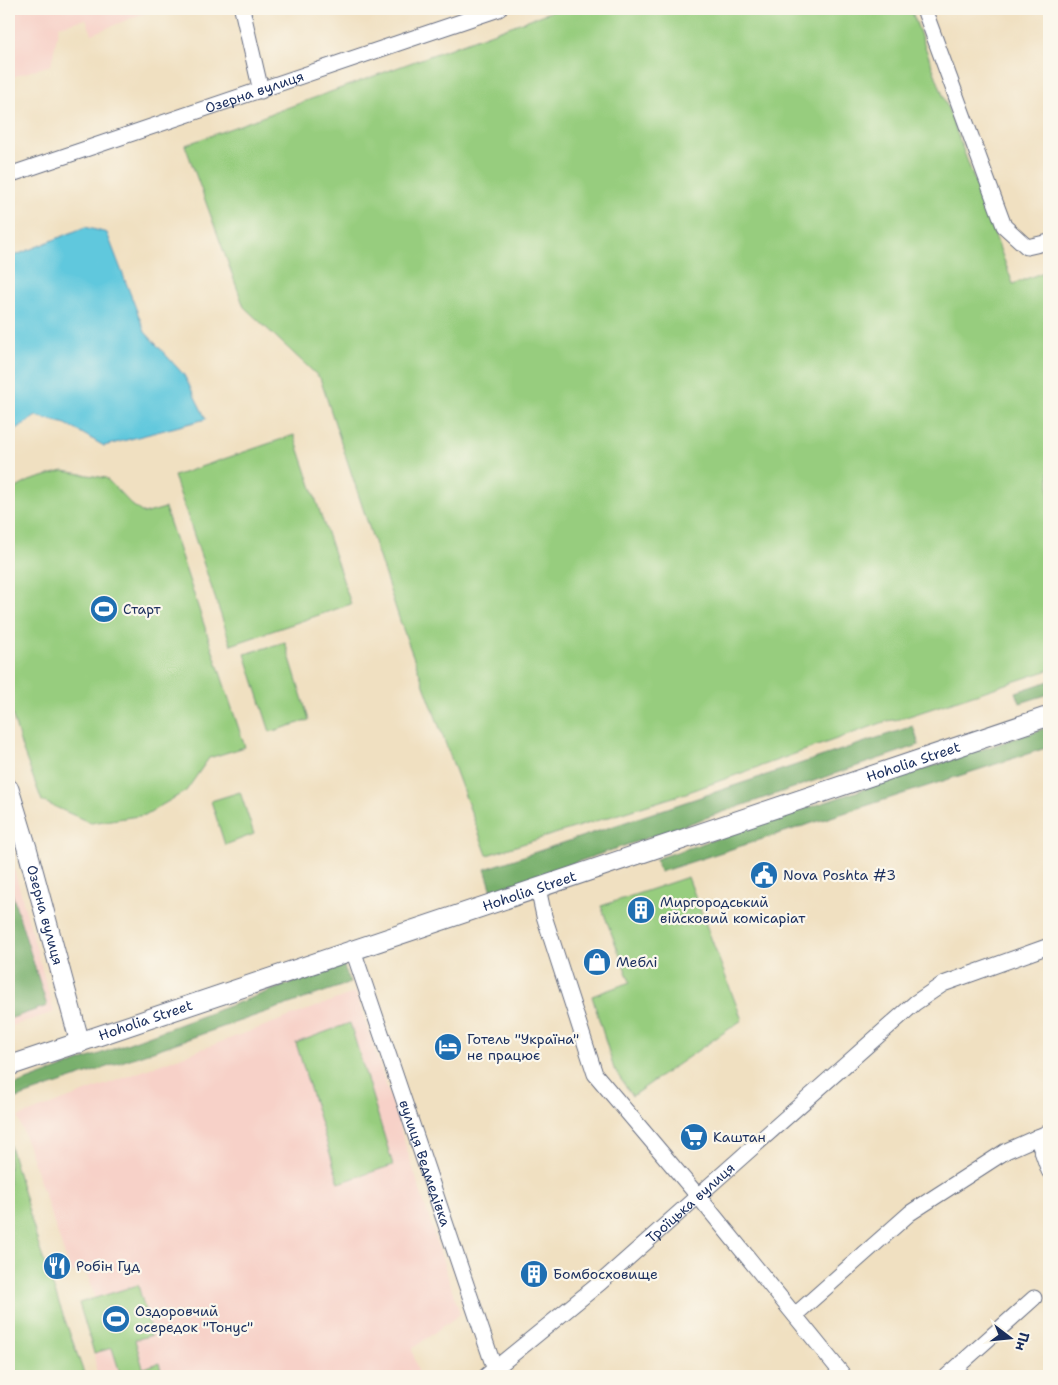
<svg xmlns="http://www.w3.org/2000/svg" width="1058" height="1385" font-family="'Shantell Sans',sans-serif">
	<rect width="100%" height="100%" fill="#fbf7ec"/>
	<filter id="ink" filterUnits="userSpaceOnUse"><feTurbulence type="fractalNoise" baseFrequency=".02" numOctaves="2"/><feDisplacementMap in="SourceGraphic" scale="10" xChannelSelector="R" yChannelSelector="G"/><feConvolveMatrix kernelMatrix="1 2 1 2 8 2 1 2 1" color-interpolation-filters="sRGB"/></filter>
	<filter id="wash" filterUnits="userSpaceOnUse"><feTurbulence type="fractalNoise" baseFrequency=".0096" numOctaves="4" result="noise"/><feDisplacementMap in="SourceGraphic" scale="20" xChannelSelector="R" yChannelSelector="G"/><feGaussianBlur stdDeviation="1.12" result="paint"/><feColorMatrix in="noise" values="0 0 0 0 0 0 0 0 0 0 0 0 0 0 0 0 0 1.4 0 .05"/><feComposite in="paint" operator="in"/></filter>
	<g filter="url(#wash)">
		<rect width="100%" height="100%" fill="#f0e0c1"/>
		<g fill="#f7d1c8">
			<polygon points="9,9 154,9 92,34 86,19 59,26 51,65 9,78"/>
			<polygon points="9,851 54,1012 9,1027"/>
			<polygon points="356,992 460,1314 412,1349 419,1376 97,1376 94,1353 79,1303 94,1298 94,1295 85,1269 71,1273 18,1117"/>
		</g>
		<g fill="#97cd7e" stroke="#597e6e">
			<polygon points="558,9 911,9 1013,284 1049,270 1049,670 900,719 887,721 683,794 487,855 400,621 320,378 244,307 185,145"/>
			<polygon points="294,435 351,604 231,645 174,476"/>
			<polygon points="63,471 106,478 131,504 144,514 165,508 245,747 209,758 186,791 145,815 91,823 42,801 22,748 9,703 9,492 29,481"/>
			<polygon points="285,642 309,720 270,732 245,654"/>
			<polygon points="240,792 254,834 225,845 211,801"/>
			<polygon points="688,877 742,1020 632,1096 614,1069 592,996 630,982 601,906"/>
			<polygon points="350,1023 393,1165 339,1183 296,1043"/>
			<polygon points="9,1142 40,1250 85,1376 9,1376"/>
			<polygon points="138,1285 152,1335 135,1340 143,1368 159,1363 163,1376 121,1376 112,1348 94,1353 79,1303"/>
		</g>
		<g fill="#79b06d" stroke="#4a7066">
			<polygon points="1049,681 1049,694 1020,703 1016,692"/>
			<polygon points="913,726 919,745 492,891 485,869"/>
			<polygon points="1049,727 1049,747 660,872 656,859"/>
			<polygon points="9,884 47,1006 9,1019"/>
			<polygon points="343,964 350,983 14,1099 10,1087"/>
		</g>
		<polygon fill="#61c8dd" stroke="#3e7c9e" points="85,227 107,233 145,332 184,375 206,419 104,446 66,424 36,416 9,434 9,258"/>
	</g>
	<g filter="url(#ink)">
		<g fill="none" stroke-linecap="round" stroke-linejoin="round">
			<defs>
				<g id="minor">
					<polyline points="242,9 261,91"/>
					<polyline points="924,9 1004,226 1027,247 1049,242"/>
					<path id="s1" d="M9 175 499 9"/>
					<polyline points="538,888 544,916 595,1074 698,1196 844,1376"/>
					<path id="s2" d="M353 950 497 1376"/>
					<polyline points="1037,1137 1049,1171"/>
					<polyline points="795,1315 910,1213 1006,1151 1049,1132"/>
					<path id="s3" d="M486 1376 600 1283 915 1003 943 984 1049 946"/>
					<polyline points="947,1376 1034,1298"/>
				</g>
				<g id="tertiary">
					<path id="s4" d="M9 789 27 848 80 1043"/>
					<path id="s5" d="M9 1066 1049 716"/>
				</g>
			</defs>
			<use href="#minor" stroke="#666d81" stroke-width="17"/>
			<use href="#tertiary" stroke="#666d81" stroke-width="21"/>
			<use href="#minor" stroke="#fff" stroke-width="15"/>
			<use href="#tertiary" stroke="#fff" stroke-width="19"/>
		</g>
	</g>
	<defs>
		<symbol id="stadium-disc" viewBox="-11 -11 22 22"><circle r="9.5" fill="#1f6fb2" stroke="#fbf7ec"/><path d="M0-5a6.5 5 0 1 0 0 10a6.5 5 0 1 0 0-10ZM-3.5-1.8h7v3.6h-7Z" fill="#fff"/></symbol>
		<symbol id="civic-disc" viewBox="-11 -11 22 22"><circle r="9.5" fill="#1f6fb2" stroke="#fbf7ec"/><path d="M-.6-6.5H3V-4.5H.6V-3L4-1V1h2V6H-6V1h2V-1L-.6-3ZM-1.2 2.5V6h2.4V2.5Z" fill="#fff"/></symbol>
		<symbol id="building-disc" viewBox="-11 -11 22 22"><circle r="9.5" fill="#1f6fb2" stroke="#fbf7ec"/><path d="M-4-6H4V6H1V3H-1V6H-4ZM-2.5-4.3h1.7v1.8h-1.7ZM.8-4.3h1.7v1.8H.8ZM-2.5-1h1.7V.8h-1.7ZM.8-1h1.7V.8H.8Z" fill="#fff"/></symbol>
		<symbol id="shop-disc" viewBox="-11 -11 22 22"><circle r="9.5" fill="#1f6fb2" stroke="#fbf7ec"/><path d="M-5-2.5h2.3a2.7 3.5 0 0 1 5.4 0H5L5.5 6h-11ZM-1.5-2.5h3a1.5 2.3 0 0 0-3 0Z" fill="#fff"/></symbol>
		<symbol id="hotel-disc" viewBox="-11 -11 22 22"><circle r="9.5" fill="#1f6fb2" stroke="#fbf7ec"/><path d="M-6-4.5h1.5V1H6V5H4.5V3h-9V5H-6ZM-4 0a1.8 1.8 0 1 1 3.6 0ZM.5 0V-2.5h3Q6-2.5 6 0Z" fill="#fff"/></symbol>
		<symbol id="supermarket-disc" viewBox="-11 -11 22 22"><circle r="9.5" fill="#1f6fb2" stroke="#fbf7ec"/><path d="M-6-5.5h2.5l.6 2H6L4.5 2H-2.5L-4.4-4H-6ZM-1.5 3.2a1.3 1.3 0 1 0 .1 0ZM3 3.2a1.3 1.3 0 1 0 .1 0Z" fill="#fff"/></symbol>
		<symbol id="restaurant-disc" viewBox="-11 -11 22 22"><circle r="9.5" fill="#1f6fb2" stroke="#fbf7ec"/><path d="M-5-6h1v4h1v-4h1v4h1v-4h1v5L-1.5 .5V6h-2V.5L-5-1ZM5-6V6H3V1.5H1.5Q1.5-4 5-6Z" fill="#fff"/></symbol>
	</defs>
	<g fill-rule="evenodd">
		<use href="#stadium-disc" x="88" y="593" width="32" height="32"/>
		<use href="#civic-disc" x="748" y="859" width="32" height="32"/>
		<use href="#building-disc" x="625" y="894" width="32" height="32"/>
		<use href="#shop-disc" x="581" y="946" width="32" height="32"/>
		<use href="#hotel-disc" x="432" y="1031" width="32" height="32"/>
		<use href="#supermarket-disc" x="678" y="1121" width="32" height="32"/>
		<use href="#restaurant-disc" x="41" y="1250" width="32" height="32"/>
		<use href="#building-disc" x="518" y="1258" width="32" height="32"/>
		<use href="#stadium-disc" x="100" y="1303" width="32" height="32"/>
	</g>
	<g text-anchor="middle" stroke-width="4.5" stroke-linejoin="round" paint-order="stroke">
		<g font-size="14" fill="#1b2f5e" stroke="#fbf7ec">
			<text dy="5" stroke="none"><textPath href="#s1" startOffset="259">Озерна вулиця</textPath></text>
			<text dy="5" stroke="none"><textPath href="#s5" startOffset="954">Hoholia Street</textPath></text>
			<text dy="5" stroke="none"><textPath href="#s5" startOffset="549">Hoholia Street</textPath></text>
			<text dy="5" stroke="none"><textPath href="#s4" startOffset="131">Озерна вулиця</textPath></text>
			<text dy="5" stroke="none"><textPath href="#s5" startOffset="144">Hoholia Street</textPath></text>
			<text dy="5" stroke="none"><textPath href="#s2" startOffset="225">вулиця Ведмедівка</textPath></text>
			<text dy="5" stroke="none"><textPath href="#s3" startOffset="268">Троїцька вулиця</textPath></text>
		</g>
		<g font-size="14" fill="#1b2f5e" stroke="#fbf7ec" text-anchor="start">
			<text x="123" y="614">Старт</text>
			<text x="783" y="880">Nova Poshta #3</text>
			<text x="660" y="907">Миргородський<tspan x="660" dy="16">війсковий комісаріат</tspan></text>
			<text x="616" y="967">Меблі</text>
			<text x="467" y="1044">Готель "Україна"<tspan x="467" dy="16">не працює</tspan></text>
			<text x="713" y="1142">Каштан</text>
			<text x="76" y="1271">Робін Гуд</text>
			<text x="553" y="1279">Бомбосховище</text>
			<text x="135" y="1316">Оздоровчий<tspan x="135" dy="16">осередок "Тонус"</tspan></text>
		</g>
	</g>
	<rect width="1058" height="1385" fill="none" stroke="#fbf7ec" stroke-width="30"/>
	<g transform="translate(1010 1338) rotate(106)" stroke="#fbf7ec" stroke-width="4" paint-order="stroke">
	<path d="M0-4L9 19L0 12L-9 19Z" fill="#1b2f5e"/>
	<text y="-8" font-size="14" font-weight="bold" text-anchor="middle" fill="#1b2f5e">Пн</text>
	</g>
</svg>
